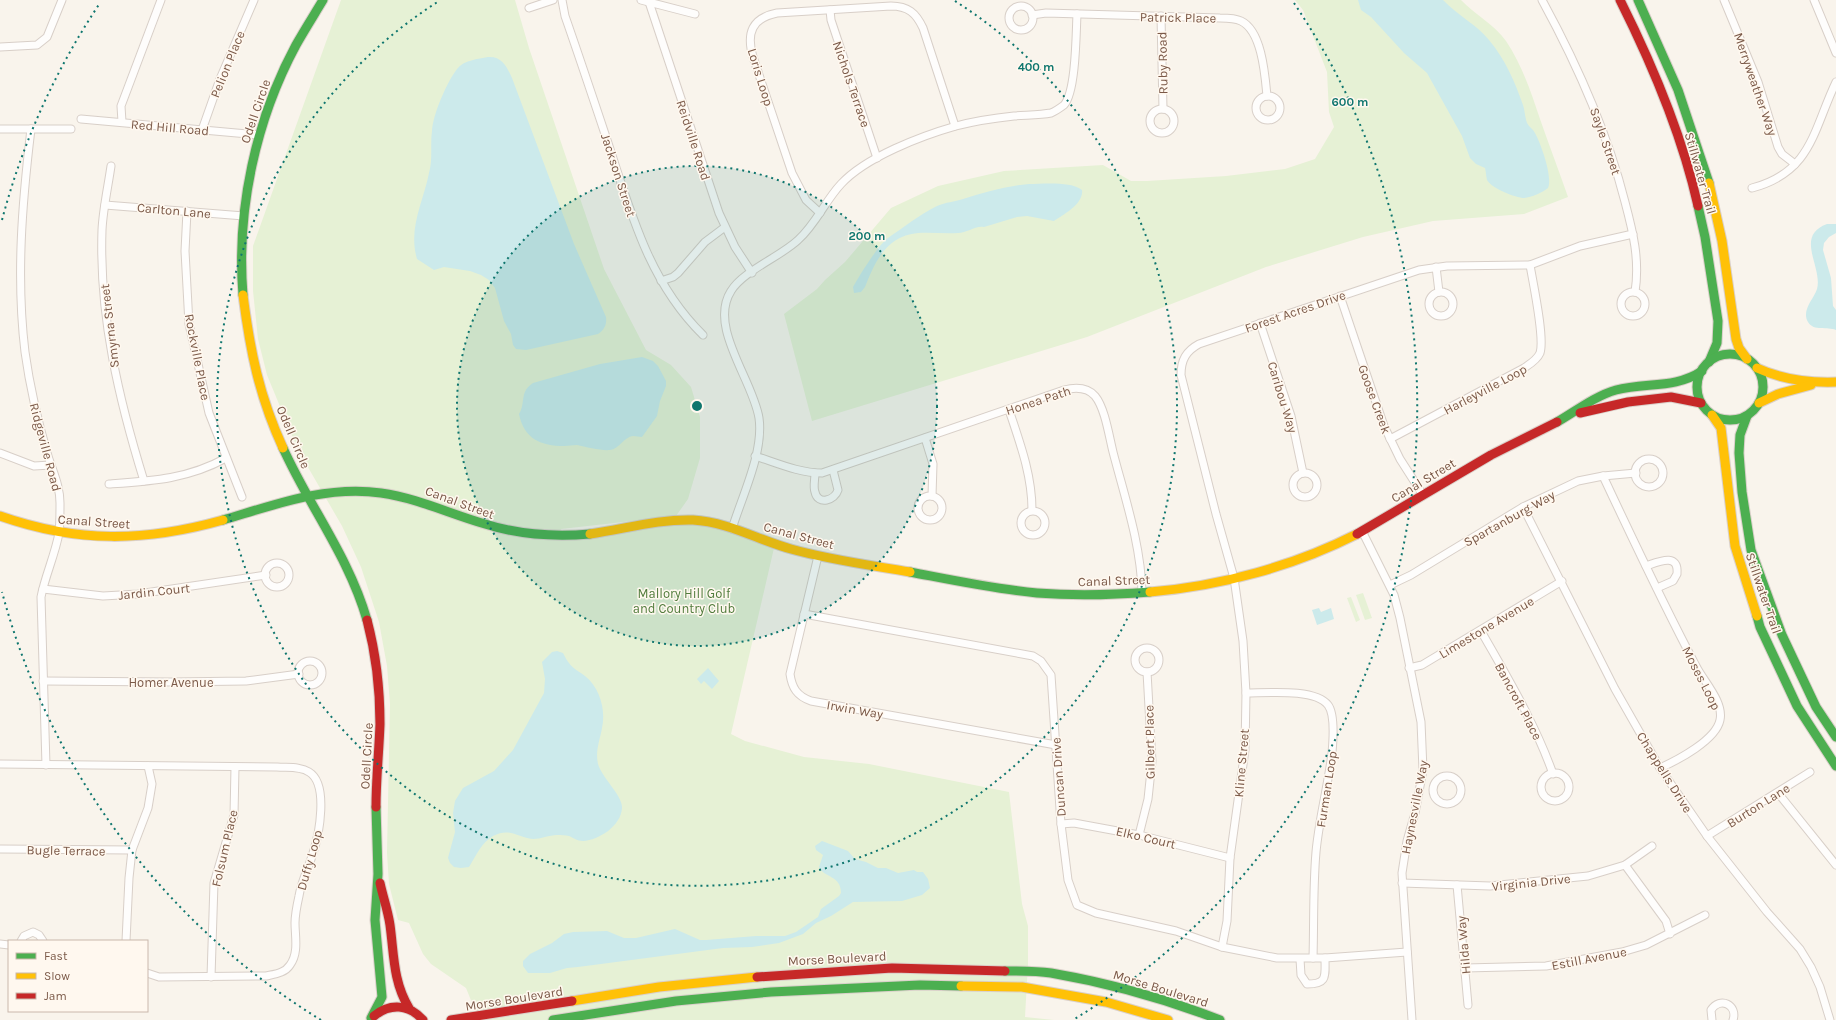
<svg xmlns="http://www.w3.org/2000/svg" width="1836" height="1020" font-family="Karla,sans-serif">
	<rect width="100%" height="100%" fill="#f9f4ec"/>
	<g fill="#e6f1d5">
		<path d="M341 0H515L529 48 604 269 646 350 671 365 691 387 700 417V458L688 499 676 516 561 529 558 539C610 532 667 517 719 529 738 533 756 542 774 548L731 734 745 741 804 757 869 764 1009 792 1022 904 1028 926V964L1025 1017 1054 1020H479L466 988 431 964 423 954 409 923 398 920 389 884 387 853 390 704 387 666 379 622 361 567 342 526 298 450 267 375 258 339 253 291V246Z"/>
		<path d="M1295 0H1461C1475 15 1494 24 1506 41 1522 65 1531 92 1540 119 1549 145 1559 171 1568 197L1524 214 1433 221 1363 237 1266 267 1087 337 812 421 784 314 817 289 825 280 845 262 891 208 938 186 1004 171 1103 165 1131 181H1147L1226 176 1285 169 1315 159 1334 127 1329 112 1327 72 1303 10Z"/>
		<polygon points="1363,593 1372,618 1365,620 1356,595"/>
		<polygon points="1351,597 1360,620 1356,622 1347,598"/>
	</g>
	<g fill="#cceaeb">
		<path d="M1358 0H1443C1457 15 1476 24 1489 40 1505 59 1515 82 1523 105 1525 111 1525 118 1527 123 1529 127 1533 129 1535 133 1541 144 1553 177 1548 188 1542 193 1532 197 1524 198 1516 198 1491 188 1487 180 1486 176 1486 172 1485 168L1476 164 1470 158 1462 136 1427 73 1404 53 1371 17 1361 10Z"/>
		<path d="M488 57C502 56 507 67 512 78L574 244 606 317C607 325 604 330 598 334L526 350 516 349 513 345 511 334 504 321 495 288 489 280 481 275 470 271 444 267 434 270 417 259C408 228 423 203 429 173 433 159 430 145 432 131 433 114 447 82 457 69 464 60 478 59 488 57Z"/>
		<path d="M1029 184C1043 184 1071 181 1082 190 1084 204 1063 215 1054 221L1027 216 1017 217 984 227C976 225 967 233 958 233 945 234 931 232 918 233 886 236 875 262 865 287L861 292 854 293 853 287C859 276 879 244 888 238 904 227 919 215 937 206 946 202 954 202 963 199 985 192 1006 186 1029 184Z"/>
		<path d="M1827 224H1836V233L1829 237 1824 243 1823 250 1831 278 1833 306 1836 310V330C1827 326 1814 332 1808 322 1801 310 1814 299 1817 289 1823 267 1794 236 1827 224Z"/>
		<path d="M642 357 653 361 658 366 666 381V386L660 401 657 416 642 437C639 437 636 436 633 436 624 437 619 449 610 450 602 451 586 447 577 445 573 445 568 446 564 446 541 446 524 439 519 414 526 403 519 392 533 383L600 364Z"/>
		<polygon points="1319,608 1321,612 1331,608 1334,619 1317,625 1312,610"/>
		<path d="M557 651 563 653C565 656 566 660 569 663 572 668 580 672 585 676 600 688 606 710 602 728 600 740 595 751 598 764 602 778 623 796 622 808 621 826 599 840 583 841 577 841 574 838 569 836 566 835 561 835 557 835 549 835 541 839 533 839 518 838 510 827 493 836 481 843 476 856 469 867L461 868 454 867 450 863 448 858 455 832 453 813 455 801 463 788 494 771 513 750 544 693 545 679 542 662 552 652Z"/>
		<polygon points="708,668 719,681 712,689 704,681 701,684 697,679"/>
		<path d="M822 841 848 851 855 859 866 862 878 868H886L898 873 914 870 917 872H923L928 879 930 888 922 895 902 901 853 902 831 916 816 923 803 934 779 943 752 947 723 948 578 967 567 968 550 973H528L523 966V961L530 954 552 943 564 934 573 932 607 931 624 938H636L675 929 700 940H706L756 936H785L796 932 818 917 821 909 839 896 841 893C841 875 824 878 819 867L823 855 816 850 815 846Z"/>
	</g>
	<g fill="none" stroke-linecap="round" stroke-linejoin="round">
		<defs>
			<g id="street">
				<path d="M562 0 565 16C580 59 594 101 608 143 631 213 649 282 703 335"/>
				<polyline points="641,0 695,14"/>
				<path d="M1542 0C1577 64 1607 131 1625 202 1633 232 1640 260 1635 292"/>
				<polyline points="1724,0 1758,82 1778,147 1782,154 1795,164"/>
				<polyline points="1814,0 1836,53"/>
				<polyline points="649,2 719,213 735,247 752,273"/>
				<circle cx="1021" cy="18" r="12"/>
				<polyline points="529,8 553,0"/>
				<polyline points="830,10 831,20 877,158"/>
				<path d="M1032 15 1046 13 1220 18C1227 18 1235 18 1241 21 1262 31 1265 75 1267 96"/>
				<polyline points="1161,16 1163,109"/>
				<polyline points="0,47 37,45 47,37 62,0"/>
				<circle cx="1268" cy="108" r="12"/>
				<circle cx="1162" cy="121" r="12"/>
				<polyline points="81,119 259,135"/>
				<polyline points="122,122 121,106 161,0"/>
				<polyline points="0,129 71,129"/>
				<path d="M31 129C22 204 16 277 25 352 30 388 38 422 48 456 53 472 60 486 60 503 60 512 60 524 59 533 55 555 45 576 41 597L46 765"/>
				<polyline points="202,130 220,79 254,0"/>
				<path d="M111 166C108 187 103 209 102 230 99 316 119 400 144 481"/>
				<path d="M1752 188C1812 172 1813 130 1836 82"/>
				<polyline points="105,205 244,216"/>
				<polyline points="187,211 185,251 189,324 209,413 242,497"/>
				<path d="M820 213 806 200 792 173 753 57C746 33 752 18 777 13L891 6C908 6 916 13 923 28L955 126"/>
				<polyline points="1436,267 1439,292"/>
				<polyline points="661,281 673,277 678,273 705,242 725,227"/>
				<circle cx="1441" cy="304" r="12"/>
				<circle cx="1633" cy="304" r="12"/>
				<polyline points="1340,296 1384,426 1400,459 1423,495"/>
				<polyline points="1260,323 1291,416 1303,473"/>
				<path d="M1009 410C1020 443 1032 475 1032 510"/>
				<polyline points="925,438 933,464 932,496"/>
				<path d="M1390 439 1524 368C1530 364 1537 360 1540 353 1545 338 1533 283 1530 265"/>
				<polyline points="0,453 34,466 51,465"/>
				<path d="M755 456C777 463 799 473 822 473L1064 390C1076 387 1087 387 1095 396 1105 408 1109 436 1113 452 1125 498 1141 545 1142 592"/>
				<circle cx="1649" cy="473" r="14"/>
				<circle cx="1305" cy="485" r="12"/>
				<path d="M815 473C815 479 813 487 815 492 818 506 835 500 838 490L833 470"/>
				<path d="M1603 476C1633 540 1663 604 1696 666 1704 682 1724 702 1720 720 1716 740 1678 760 1660 768"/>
				<path d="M109 484C152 481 188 479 226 458"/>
				<circle cx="930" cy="508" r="12"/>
				<polyline points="1523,507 1615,689 1660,768 1707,836 1767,912 1800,949 1811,967 1820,987 1830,1020"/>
				<circle cx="1033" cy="523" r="12"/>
				<path d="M732 529C742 496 764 452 759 418 753 380 708 327 731 291 743 271 780 257 798 240 816 224 825 201 841 184 866 157 921 136 956 126 975 121 995 118 1014 116 1026 115 1040 115 1051 113 1056 111 1060 108 1064 105 1076 92 1076 34 1077 14"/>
				<polyline points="1362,531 1394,595 1400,618 1421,722 1423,770 1415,813 1407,841 1402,873 1412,1020"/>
				<path d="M818 556 790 674C792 688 797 696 811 701L1056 745"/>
				<circle cx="277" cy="575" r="12"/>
				<path d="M1646 566C1658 562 1679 552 1677 574L1673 581 1657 588"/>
				<polyline points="1390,585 1411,575 1523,507 1578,481 1603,476 1636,473"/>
				<polyline points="43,589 103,596 138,594 266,575"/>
				<polyline points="804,614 1033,656 1041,661 1051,675 1061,824 1068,880 1077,905 1096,913 1176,931 1222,947 1277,958 1325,958 1407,952"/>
				<path d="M1481 631C1507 677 1535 723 1553 774"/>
				<circle cx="1147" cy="660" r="12"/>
				<circle cx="310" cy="673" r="12"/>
				<polyline points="1409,668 1422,665 1562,581"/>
				<polyline points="43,681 171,682 246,681 299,674"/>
				<path d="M1246 693C1266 693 1315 688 1328 705 1335 714 1333 742 1332 753 1328 786 1319 819 1316 852 1313 887 1314 923 1313 958"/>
				<path d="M0 764 277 767C287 768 300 766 309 772 329 784 319 835 313 853 309 867 301 882 299 896 297 905 295 914 295 923 295 936 299 953 290 965 285 973 275 974 266 976L159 977 147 973"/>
				<circle cx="1555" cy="787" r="14"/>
				<circle cx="1447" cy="790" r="14"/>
				<polyline points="1778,793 1836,865"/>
				<polyline points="1061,824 1074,823 1139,835 1230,858"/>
				<polyline points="1139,835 1148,799 1152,761 1147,672"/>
				<polyline points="1707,836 1810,772"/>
				<polyline points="0,849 132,850"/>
				<polyline points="1625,865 1666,921 1670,934"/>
				<polyline points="1402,883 1490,886 1588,876 1625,865 1652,846"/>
				<polyline points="1457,885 1468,1005"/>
				<polyline points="21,941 24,936 33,932 39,935 43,941"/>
				<polyline points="126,941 129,878 132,850 148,808 152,784 148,766"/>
				<polyline points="0,944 9,945"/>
				<path d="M1222 947 1227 921 1230 858 1245 750 1246 693 1243 641 1234 578 1216 514 1181 375C1181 360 1186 351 1199 344L1419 270 1447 266 1530 265 1580 246 1633 234"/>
				<path d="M1300 959 1301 975 1307 984C1328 984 1325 976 1325 958"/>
				<polyline points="1465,968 1546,966 1622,952 1646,945 1705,915"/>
				<polyline points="211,977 214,883 234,815 235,767"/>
				<path d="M1712 1020 1711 1010C1720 996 1738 1005 1733 1020"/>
			</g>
			<g id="fast">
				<polyline points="1638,0 1678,90 1709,183"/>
				<polyline points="1698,206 1705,237 1718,321 1717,343 1709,362"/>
				<path d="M243 295C236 210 256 119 296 45 305 29 314 15 323 0"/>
				<circle cx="1730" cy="387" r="33"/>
				<polyline points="1747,416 1740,435 1739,453 1742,492 1751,550 1782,635 1816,707 1836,737"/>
				<path d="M1557 422C1576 411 1595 396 1616 390 1646 382 1675 389 1702 371"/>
				<path d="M283 448C309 506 349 557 367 620"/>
				<path d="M223 520C274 505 327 485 381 493 417 498 450 514 485 524 520 535 555 537 590 534"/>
				<path d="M910 572C952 580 994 589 1037 593 1075 596 1113 595 1150 592"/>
				<polyline points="1757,616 1760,627 1797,706 1836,766"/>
				<path d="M1005 971C1020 971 1036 971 1051 973 1109 983 1166 999 1220 1020"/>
				<polyline points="371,1018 382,997 375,920 378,874 376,807"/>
				<polyline points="553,1020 676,1001 771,992 920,985 961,986"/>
			</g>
			<g id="slow">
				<polyline points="1709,183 1722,241 1736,339 1739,348 1747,359"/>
				<path d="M243 295C250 350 259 396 283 448"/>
				<path d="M1757 368C1783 380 1808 383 1836 382"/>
				<polyline points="1759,403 1778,394 1811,385"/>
				<polyline points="1712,415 1721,428 1735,546 1757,616"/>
				<path d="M0 516C77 543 145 542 223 520"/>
				<path d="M590 534C625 529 658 519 693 520 728 522 758 540 791 549 830 560 870 565 910 572"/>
				<path d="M1150 592C1221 586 1294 566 1357 534"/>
				<polyline points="961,986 1022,987 1106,1002 1168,1020"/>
				<polyline points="572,1001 659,987 757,977"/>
			</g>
			<g id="jam">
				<path d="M1620 0C1653 66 1682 134 1698 206"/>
				<polyline points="1580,413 1628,402 1671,397 1701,403"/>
				<polyline points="1357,534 1491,455 1557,422"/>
				<path d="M367 620C376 654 380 688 380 724 379 752 376 779 376 807"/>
				<path d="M380 883C383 897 388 911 390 925 394 954 393 982 409 1008"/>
				<polyline points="757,977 892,968 1005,971"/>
				<path d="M374 1016C390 1003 409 1004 423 1020"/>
				<polyline points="451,1020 572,1001"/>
			</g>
		</defs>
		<use href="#street" stroke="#d8cfc8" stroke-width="9"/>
		<use href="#fast" stroke="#dad0ca" stroke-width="11"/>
		<use href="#slow" stroke="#dad0ca" stroke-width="11"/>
		<use href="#jam" stroke="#dad0ca" stroke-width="11"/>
		<use href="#street" stroke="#fefdfc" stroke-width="7"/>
		<use href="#fast" stroke="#4caf50" stroke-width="9"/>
		<use href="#slow" stroke="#ffc107" stroke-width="9"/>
		<use href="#jam" stroke="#c62828" stroke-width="9"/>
	</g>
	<circle cx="697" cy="406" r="240" fill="#0f766e" fill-opacity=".12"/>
	<g fill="none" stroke="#0f766e" stroke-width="2" stroke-dasharray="2 4">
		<circle cx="697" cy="406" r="240"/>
		<path d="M955 1A480 480 0 1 1 439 1"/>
		<path d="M321 1020A720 720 0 0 1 2 592M2 220A720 720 0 0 1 100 3M1294 3A720 720 0 0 1 1073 1020"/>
	</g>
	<g text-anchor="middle" stroke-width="3" stroke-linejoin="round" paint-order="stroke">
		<g font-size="13" fill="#7b5948" stroke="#fff8ef">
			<text transform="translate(1178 17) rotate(1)" y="5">Patrick Place</text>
			<text transform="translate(1162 63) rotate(-91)" y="5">Ruby Road</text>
			<text transform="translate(227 64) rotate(-68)" y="5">Pelion Place</text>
			<text transform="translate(761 77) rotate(73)" y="5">Loris Loop</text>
			<text transform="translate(852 84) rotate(71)" y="5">Nichols Terrace</text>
			<text transform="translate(1756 84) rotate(71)" y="5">Merryweather Way</text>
			<text transform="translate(255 111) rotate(-71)" y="5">Odell Circle</text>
			<text transform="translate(170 127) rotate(5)" y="5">Red Hill Road</text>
			<text transform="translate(694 140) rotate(72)" y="5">Reidville Road</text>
			<text transform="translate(1606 141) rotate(71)" y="5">Sayle Street</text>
			<text transform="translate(1701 173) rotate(74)" y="5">Stillwater Trail</text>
			<text transform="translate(619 175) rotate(72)" y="5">Jackson Street</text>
			<text transform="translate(174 210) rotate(5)" y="5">Carlton Lane</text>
			<text transform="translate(1295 311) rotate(-19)" y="5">Forest Acres Drive</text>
			<text transform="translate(109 326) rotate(-97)" y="5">Smyrna Street</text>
			<text transform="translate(198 357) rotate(79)" y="5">Rockville Place</text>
			<text transform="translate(1485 389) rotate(-28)" y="5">Harleyville Loop</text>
			<text transform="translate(1283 397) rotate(73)" y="5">Caribou Way</text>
			<text transform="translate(1375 399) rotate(70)" y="5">Goose Creek</text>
			<text transform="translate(1038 400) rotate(-18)" y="5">Honea Path</text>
			<text transform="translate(294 437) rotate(67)" y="5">Odell Circle</text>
			<text transform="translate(46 447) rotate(75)" y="5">Ridgeville Road</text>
			<text transform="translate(1423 480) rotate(-31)" y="5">Canal Street</text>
			<text transform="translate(460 502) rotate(20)" y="5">Canal Street</text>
			<text transform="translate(1509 518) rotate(-29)" y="5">Spartanburg Way</text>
			<text transform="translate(94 521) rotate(4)" y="5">Canal Street</text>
			<text transform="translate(799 535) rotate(15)" y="5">Canal Street</text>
			<text transform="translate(1114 580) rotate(-2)" y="5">Canal Street</text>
			<text transform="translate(154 591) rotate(-6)" y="5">Jardin Court</text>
			<text transform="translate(1764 593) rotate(71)" y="5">Stillwater Trail</text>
			<text transform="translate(1486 627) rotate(-31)" y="5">Limestone Avenue</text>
			<text transform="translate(1702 678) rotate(63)" y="5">Moses Loop</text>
			<text x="171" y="687">Homer Avenue</text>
			<text transform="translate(1519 701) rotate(62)" y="5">Bancroft Place</text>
			<text transform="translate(855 709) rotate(10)" y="5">Irwin Way</text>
			<text transform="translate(1149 742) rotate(-91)" y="5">Gilbert Place</text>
			<text transform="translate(366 756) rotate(-87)" y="5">Odell Circle</text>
			<text transform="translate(1241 763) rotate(-85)" y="5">Kline Street</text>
			<text transform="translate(1665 772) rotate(58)" y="5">Chappells Drive</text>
			<text transform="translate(1058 777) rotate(-94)" y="5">Duncan Drive</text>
			<text transform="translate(1326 789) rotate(-81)" y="5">Furman Loop</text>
			<text transform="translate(1758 805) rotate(-32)" y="5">Burton Lane</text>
			<text transform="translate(1414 807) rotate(-79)" y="5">Haynesville Way</text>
			<text transform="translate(1146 837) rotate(13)" y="5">Elko Court</text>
			<text transform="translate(224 848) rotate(-77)" y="5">Folsum Place</text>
			<text transform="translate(66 850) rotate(1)" y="5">Bugle Terrace</text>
			<text transform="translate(309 860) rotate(-74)" y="5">Duffy Loop</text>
			<text transform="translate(1531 882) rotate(-6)" y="5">Virginia Drive</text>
			<text transform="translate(1463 945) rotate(-95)" y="5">Hilda Way</text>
			<text transform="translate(837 958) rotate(-3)" y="5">Morse Boulevard</text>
			<text transform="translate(1589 958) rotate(-11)" y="5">Estill Avenue</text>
			<text transform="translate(1161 988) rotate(17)" y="5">Morse Boulevard</text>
			<text transform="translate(514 998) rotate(-9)" y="5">Morse Boulevard</text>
		</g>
		<g font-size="13" fill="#517c3c" stroke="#fff8ef">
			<text x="684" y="598">Mallory Hill Golf<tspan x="684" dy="15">and Country Club</tspan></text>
		</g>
	</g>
	<circle cx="697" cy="406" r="6" fill="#0f766e" stroke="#fff8ef" stroke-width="2"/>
	<g font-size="12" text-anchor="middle" font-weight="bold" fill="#0f766e" stroke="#fff8ef" stroke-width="3" stroke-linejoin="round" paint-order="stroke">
		<text x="1036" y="71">400 m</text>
		<text x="1350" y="106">600 m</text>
		<text x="867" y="240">200 m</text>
	</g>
	<rect x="8" y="940" width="140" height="72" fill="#fff8ef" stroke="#cab8ac"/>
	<rect x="16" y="953" width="20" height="6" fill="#4caf50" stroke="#cab8ac"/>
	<text x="44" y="960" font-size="12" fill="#7b5948">Fast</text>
	<rect x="16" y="973" width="20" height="6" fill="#ffc107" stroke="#cab8ac"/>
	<text x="44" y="980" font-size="12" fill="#7b5948">Slow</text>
	<rect x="16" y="993" width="20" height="6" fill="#c62828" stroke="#cab8ac"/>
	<text x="44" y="1000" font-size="12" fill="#7b5948">Jam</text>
</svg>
